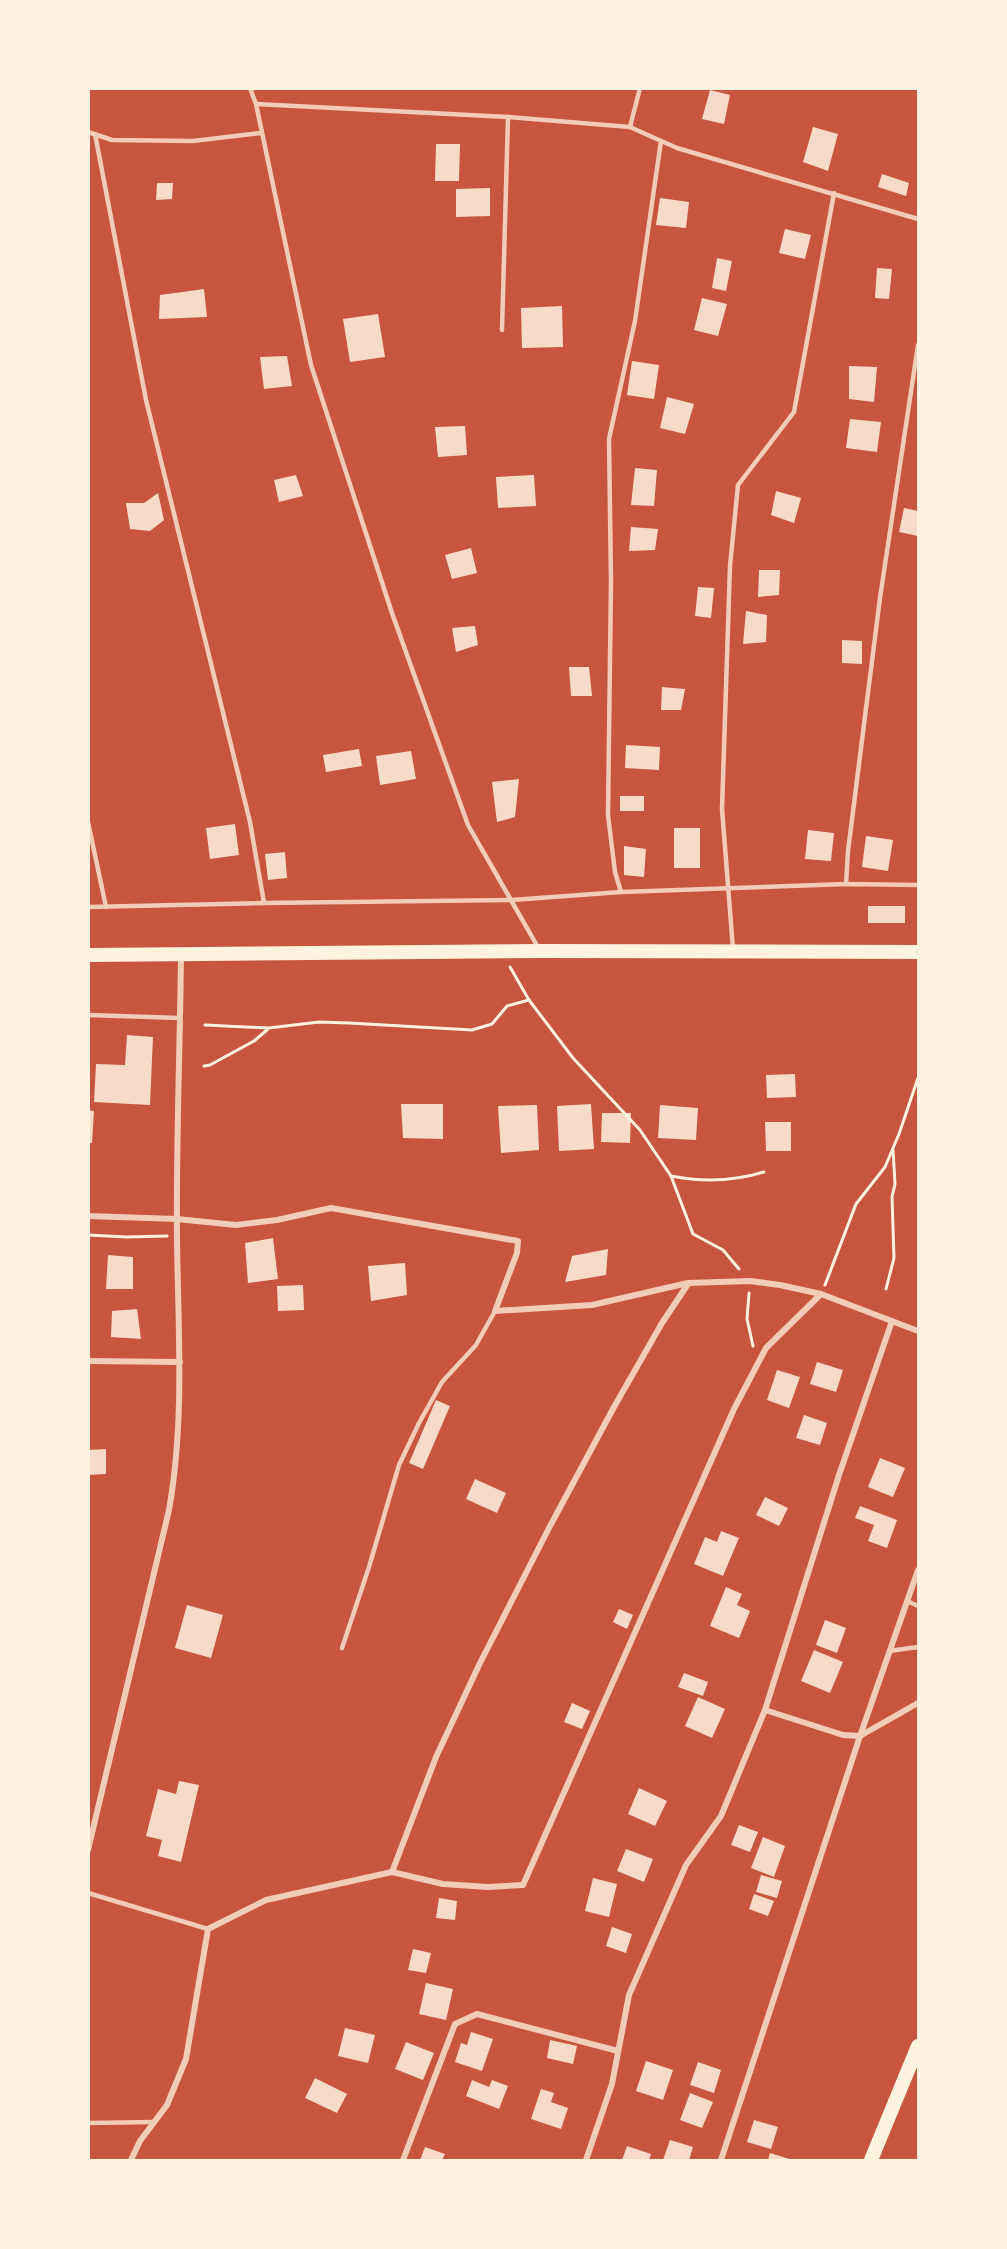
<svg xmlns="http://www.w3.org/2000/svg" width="1007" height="2249" font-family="'DejaVu Sans',sans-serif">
	<rect width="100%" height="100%" fill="#c8553d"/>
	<g fill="#f7dbc8">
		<polygon points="710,90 730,95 724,124 702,119"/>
		<polygon points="813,127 838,134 828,171 803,162"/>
		<polygon points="436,144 460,144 459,181 435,181"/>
		<polygon points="882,174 909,183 906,196 878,187"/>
		<polygon points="157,183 173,183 172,199 156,200"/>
		<polygon points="490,188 490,216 456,217 456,189"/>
		<polygon points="660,198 689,202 686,228 656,225"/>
		<polygon points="785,229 811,235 805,259 779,253"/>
		<polygon points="717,258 732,261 726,291 712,288"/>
		<polygon points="877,268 892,269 889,299 875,298"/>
		<polygon points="204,289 207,317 159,319 160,295"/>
		<polygon points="702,298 727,304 718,336 694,330"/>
		<polygon points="562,306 563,347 522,348 521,308"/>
		<polygon points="378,314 385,357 350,362 343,319"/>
		<polygon points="287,356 292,386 264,389 260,357"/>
		<polygon points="632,361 659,365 654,399 627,395"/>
		<polygon points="849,366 877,367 874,402 849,399"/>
		<polygon points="667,397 694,404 685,434 660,428"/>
		<polygon points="850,419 881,422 877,452 846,448"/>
		<polygon points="465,426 467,455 438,457 435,427"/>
		<polygon points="635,468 657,470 654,506 631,505"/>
		<polygon points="296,475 303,496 279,502 274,480"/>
		<polygon points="534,475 536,506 498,508 496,477"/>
		<polygon points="776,491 801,498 794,523 771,515"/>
		<polygon points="158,493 164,520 150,531 130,529 126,503 144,503"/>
		<polygon points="904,508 918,511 918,536 899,532"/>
		<polygon points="631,527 658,529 655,550 629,551"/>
		<polygon points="471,548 477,573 452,579 445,555"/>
		<polygon points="759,570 780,570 779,595 758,597"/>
		<polygon points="698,587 714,588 711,618 695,616"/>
		<polygon points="746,611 767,615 766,642 743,644"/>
		<polygon points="475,626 478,645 456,652 452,628"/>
		<polygon points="842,640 862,641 862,664 842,663"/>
		<polygon points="569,667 589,667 592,696 571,696"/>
		<polygon points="662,687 685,689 681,710 661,710"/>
		<polygon points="626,745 660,747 659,770 625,768"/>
		<polygon points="359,749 362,766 326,772 323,755"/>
		<polygon points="411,751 416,779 380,785 376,756"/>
		<polygon points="519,779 515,817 497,822 492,782"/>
		<rect x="620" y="796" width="24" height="15"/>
		<polygon points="235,824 239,855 210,859 206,828"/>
		<rect x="674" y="828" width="26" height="40"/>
		<polygon points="808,830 834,833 831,861 805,859"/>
		<polygon points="866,836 893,840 888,871 862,867"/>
		<polygon points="624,846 646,849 644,877 624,875"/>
		<polygon points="285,852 287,878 268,880 265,854"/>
		<rect x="868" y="906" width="37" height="17"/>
		<polygon points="127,1035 153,1037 150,1105 94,1102 96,1064 125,1065"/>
		<polygon points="795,1074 796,1097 767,1098 766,1075"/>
		<polygon points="401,1104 443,1104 443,1139 403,1138"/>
		<polygon points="591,1104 594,1149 559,1151 557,1106"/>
		<polygon points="537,1105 539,1150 501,1153 498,1106"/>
		<polygon points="660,1105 698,1108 696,1140 658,1138"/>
		<polygon points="88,1110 94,1111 92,1143 88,1143"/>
		<polygon points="602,1113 631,1113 630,1143 601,1142"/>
		<polygon points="765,1122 791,1122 791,1151 766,1151"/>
		<polygon points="273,1238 278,1279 248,1283 245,1243"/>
		<polygon points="608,1249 606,1275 565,1282 572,1256"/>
		<polygon points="108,1255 133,1257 133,1289 106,1289"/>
		<polygon points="405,1263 407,1295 371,1301 368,1266"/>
		<polygon points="303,1285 304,1310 278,1311 277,1286"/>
		<polygon points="137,1309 141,1339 111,1337 112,1311"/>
		<polygon points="817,1362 843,1370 836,1392 810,1384"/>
		<polygon points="777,1370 800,1377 789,1408 767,1400"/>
		<polygon points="436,1400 450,1406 423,1469 409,1463"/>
		<polygon points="804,1415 827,1423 820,1445 796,1438"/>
		<polygon points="106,1449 106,1474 88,1475 88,1450"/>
		<polygon points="880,1458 905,1468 893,1497 868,1487"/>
		<polygon points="475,1479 506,1493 497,1513 466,1499"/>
		<polygon points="765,1497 788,1508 779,1526 756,1515"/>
		<polygon points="860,1506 897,1520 887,1548 868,1541 874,1525 855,1518"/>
		<polygon points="721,1531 739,1538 723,1576 694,1564 705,1537 717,1542"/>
		<polygon points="726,1587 742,1594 737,1605 750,1611 739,1638 710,1626"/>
		<polygon points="187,1605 223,1615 211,1658 175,1648"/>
		<polygon points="619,1609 633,1615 627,1629 613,1622"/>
		<polygon points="825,1620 846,1628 837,1653 816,1645"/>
		<polygon points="814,1650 843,1662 830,1693 801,1681"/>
		<polygon points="684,1673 708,1682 703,1696 678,1687"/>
		<polygon points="698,1697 725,1709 712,1738 685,1726"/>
		<polygon points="572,1703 590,1711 582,1729 564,1722"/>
		<polygon points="179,1781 199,1785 181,1862 158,1856 162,1840 146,1836 158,1789 176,1794"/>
		<polygon points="639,1788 667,1801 655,1826 628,1814"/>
		<polygon points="739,1825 758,1832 750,1852 731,1845"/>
		<polygon points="763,1837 785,1846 774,1877 751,1868"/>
		<polygon points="626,1849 653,1859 644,1882 617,1871"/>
		<polygon points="761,1875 782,1881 777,1898 756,1892"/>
		<polygon points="593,1878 617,1884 609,1917 585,1911"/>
		<polygon points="754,1894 774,1901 768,1916 749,1909"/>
		<polygon points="439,1898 457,1901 455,1920 436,1918"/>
		<polygon points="612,1927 632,1934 626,1953 606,1946"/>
		<polygon points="413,1949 431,1953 426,1973 408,1970"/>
		<polygon points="426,1983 453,1989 446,2020 419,2014"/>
		<polygon points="345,2028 375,2035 368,2063 338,2056"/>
		<polygon points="471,2032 493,2039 482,2071 455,2062 461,2043 467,2045"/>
		<polygon points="550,2040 577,2046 573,2064 547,2058"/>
		<polygon points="406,2042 434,2053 423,2080 395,2069"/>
		<polygon points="646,2061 673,2070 663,2100 636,2091"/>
		<polygon points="698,2062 721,2070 714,2093 690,2085"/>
		<polygon points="315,2078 347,2094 337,2113 305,2098"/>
		<polygon points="472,2080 489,2087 492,2080 508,2086 499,2109 466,2096"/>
		<polygon points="541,2089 554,2093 551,2102 568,2108 561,2129 531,2119"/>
		<polygon points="690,2093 713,2102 702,2128 680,2120"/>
		<polygon points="754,2120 778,2127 771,2149 747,2142"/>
		<polygon points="670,2140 693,2147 689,2160 663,2160"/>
		<polygon points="627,2146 651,2154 649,2160 622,2160"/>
		<polygon points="425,2147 445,2154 442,2160 420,2160"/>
		<polygon points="770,2153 793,2160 768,2160"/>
	</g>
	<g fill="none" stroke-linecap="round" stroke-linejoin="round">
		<g stroke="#fff3e0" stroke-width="3">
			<polyline points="510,967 529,1000 573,1058 640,1130 671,1176 693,1234 723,1250 739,1269"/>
			<polyline points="205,1025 269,1028 319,1022 349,1023 472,1030 492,1024 507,1006 529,1000"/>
			<polyline points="204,1066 210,1065 254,1041 267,1030"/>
			<path d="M671 1176C702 1182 735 1181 764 1172"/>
			<polyline points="88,1235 127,1237 167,1236"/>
			<polyline points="825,1285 856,1204 885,1167 899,1134 918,1078"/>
			<polyline points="886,1289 894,1258 892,1197 895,1184 893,1150"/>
			<polyline points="749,1293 747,1319 753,1346"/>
		</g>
		<g stroke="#f1ccb7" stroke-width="4.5">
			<polyline points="250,88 256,104 311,365 392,613 468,825 539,949"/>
			<polyline points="256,104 508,117 630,127 677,148 918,219"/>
			<polyline points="630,127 640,88"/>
			<polyline points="88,132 112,140 193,141 261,133"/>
			<polyline points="95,134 146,400 250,822 264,903"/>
			<polyline points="502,330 508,117"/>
			<polyline points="88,822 106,907"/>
			<polyline points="846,884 848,851 880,598 918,345"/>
			<polyline points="621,892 615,872 608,815 611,582 609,439 635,321 661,141"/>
			<polyline points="88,907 264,903 512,900 621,892 846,884 918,885"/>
			<polyline points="733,949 722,809 730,566 738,485 794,412 834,193"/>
			<polyline points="88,1015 180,1018"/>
			<polyline points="907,1601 918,1606"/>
			<polyline points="342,1648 369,1567 399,1465 419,1423 442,1382 476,1345 495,1311"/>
			<polyline points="889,1651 918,1647"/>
			<polyline points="88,1893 208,1929"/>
			<polyline points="88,2123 154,2122"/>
		</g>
		<g stroke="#f1ccb7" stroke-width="6">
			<polyline points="88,1216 177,1219 236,1225 277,1220 331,1208 518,1241 517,1253 495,1311 592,1305 688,1283 750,1281 780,1285 821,1294 918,1331"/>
			<polyline points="88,1361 180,1362"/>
			<polyline points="765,1710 843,1735 860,1736 918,1703"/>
			<path d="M88 1850 169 1510C185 1420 178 1328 177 1238 176 1144 180 1049 181 956"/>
			<polyline points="392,1872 436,1757 480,1663 549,1528 614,1407 662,1323 688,1284"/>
			<polyline points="131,2160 140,2141 167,2105 186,2059 208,1929 266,1900 392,1872 443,1884 488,1887 523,1885 734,1409 766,1348 821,1294"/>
			<polyline points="403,2160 455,2024 477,2014 618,2051"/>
			<polyline points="586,2160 612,2084 629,1995 686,1865 721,1816 765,1710 839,1475 892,1321"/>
			<polyline points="721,2160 860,1736 918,1570"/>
		</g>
		<g stroke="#fff3e0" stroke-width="14">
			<polyline points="88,955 540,951 918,952"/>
			<polyline points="871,2160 918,2046"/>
		</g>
	</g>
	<rect width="1007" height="2249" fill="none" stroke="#fff3e0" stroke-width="180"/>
</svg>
